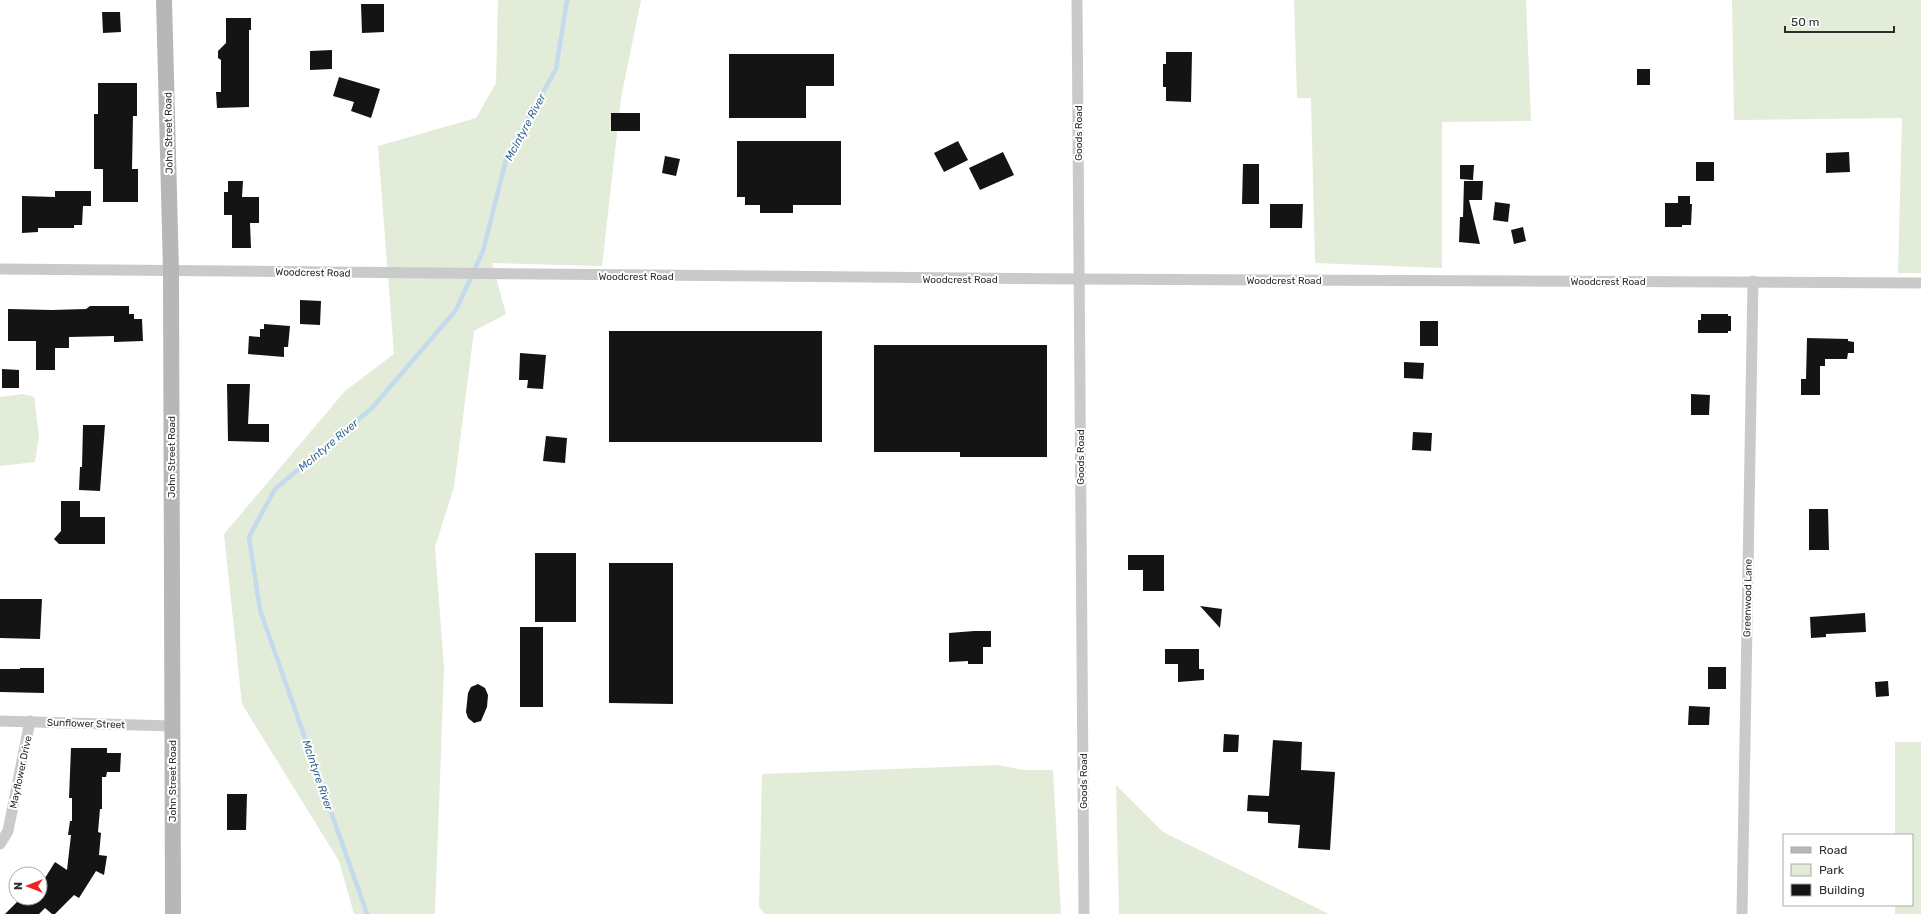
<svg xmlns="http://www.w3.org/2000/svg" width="1921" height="914" font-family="Rubik,sans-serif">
	<rect width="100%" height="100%" fill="#fff"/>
	<g fill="#e2ecd9">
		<polygon points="498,0 641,0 621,98 602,266 492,263 506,314 474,331 454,487 435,547 444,668 435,914 354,914 339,861 242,704 224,534 345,391 394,354 378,146 476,118 496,83"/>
		<polygon points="1294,0 1526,0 1531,121 1442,122 1442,268 1315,263 1311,98 1297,98"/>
		<polygon points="1732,0 1921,0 1921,273 1898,273 1902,118 1734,120"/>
		<polygon points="23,394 34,397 39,435 35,462 0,466 0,397"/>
		<polygon points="1895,742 1921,742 1921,914 1895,914 1895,905 1912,905 1912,835 1895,835"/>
		<polygon points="998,765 1023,770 1053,770 1061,914 765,914 759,907 762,774"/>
		<polygon points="1116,785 1163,832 1329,914 1119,914"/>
	</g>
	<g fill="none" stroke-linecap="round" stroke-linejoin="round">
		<polyline stroke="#c4daed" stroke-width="4.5" points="367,914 260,610 249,537 275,489 371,409 456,310 483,251 507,156 556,69 567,0"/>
	</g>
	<g fill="#141414">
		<polygon points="361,4 384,4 384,32 362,33"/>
		<polygon points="102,12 120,12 121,32 103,33"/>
		<polygon points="226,18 251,18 251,30 249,30 249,107 217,108 216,92 221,92 221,60 218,58 218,51 226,43"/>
		<polygon points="332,50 332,69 310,70 310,51"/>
		<polygon points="1166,52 1192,52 1191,102 1166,101 1166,87 1163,87 1163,64 1166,64"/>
		<polygon points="729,54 834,54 834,86 806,86 806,118 729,118"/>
		<rect x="1637" y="69" width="13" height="16"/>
		<polygon points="339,77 380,89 371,118 351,111 354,102 333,96"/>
		<polygon points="98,83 137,83 137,116 133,116 132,169 138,169 138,202 103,202 103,169 94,169 94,114 98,114"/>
		<rect x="611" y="113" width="29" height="18"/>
		<polygon points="737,141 841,141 841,205 793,205 793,213 760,213 760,205 745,205 745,197 737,197"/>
		<polygon points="958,141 968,160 944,172 934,153"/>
		<polygon points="1003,152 1014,175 980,190 969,168"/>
		<polygon points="1849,152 1850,172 1826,173 1826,153"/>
		<polygon points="665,156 680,159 676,176 662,173"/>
		<rect x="1696" y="162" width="18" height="19"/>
		<polygon points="1243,164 1259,164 1259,204 1242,204"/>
		<polygon points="1460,165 1474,165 1473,180 1460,179"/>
		<polygon points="228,181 243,181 242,197 259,197 259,223 250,223 251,248 232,248 232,215 224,215 224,192 228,192"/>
		<polygon points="1464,181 1483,181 1482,200 1469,200 1480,244 1459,242 1460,217 1463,217"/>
		<polygon points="55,191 91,191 91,206 83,206 82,225 74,225 74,228 38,228 38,232 22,233 22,196 55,197"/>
		<polygon points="1678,196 1690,196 1690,204 1692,204 1691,225 1682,225 1682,227 1665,227 1665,203 1678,203"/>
		<polygon points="1495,202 1510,204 1508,222 1493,220"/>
		<polygon points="1270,204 1303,204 1302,228 1270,228"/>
		<polygon points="1523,227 1526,241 1514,244 1511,230"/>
		<polygon points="300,300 321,301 320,325 300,324"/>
		<polygon points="90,306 129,306 129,314 134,314 134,319 142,319 143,341 114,342 114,336 69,337 69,348 55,348 55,370 36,370 36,341 8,341 8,309 52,310 86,309"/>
		<polygon points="1701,314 1728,314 1728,316 1731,316 1731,331 1728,331 1728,333 1698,333 1698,320 1701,320"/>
		<rect x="1420" y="321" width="18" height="25"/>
		<polygon points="264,324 290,326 288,347 284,347 284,357 248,354 249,336 260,337 260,329 264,329"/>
		<rect x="609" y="331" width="213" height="111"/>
		<polygon points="1807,338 1848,339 1848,341 1854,342 1854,353 1848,353 1847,359 1825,359 1825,366 1820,366 1820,395 1801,395 1801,379 1806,379"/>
		<polygon points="874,345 1047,345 1047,457 960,457 960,452 874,452"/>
		<polygon points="520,353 546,355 543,389 527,388 528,380 519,380"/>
		<polygon points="1404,362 1424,363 1423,379 1404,378"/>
		<polygon points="2,369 19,370 19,388 2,388"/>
		<polygon points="227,384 250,384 248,424 269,424 269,442 228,441"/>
		<polygon points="1691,394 1710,395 1709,415 1691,415"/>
		<polygon points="83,425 105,425 100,491 79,490 80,467 82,467"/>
		<polygon points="1413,432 1432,433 1431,451 1412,450"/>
		<polygon points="546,436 567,438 565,463 543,461"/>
		<polygon points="61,501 80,501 80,517 105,517 105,544 59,544 54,539 61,531"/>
		<polygon points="1809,509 1828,509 1829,550 1809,550"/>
		<rect x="535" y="553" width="41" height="69"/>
		<polygon points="1128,555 1164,555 1164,591 1143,591 1143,570 1128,570"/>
		<polygon points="609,563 673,563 673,704 609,703"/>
		<polygon points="0,599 42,599 40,639 0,638"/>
		<polygon points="1200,606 1222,609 1220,628"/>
		<polygon points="1865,613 1866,632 1826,634 1826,637 1811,638 1810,617"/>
		<rect x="520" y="627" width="23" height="80"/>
		<polygon points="974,631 991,631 991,647 983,647 983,664 968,664 968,661 949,662 949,633"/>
		<polygon points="1165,649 1199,649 1199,669 1204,669 1204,680 1178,682 1178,664 1165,664"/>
		<rect x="1708" y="667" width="18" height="22"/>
		<polygon points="20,668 44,668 44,693 0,692 0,669 20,669"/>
		<polygon points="1888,681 1889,696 1876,697 1875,682"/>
		<polygon points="478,684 485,688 488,695 487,707 481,721 474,723 468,718 466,712 468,693 471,687"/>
		<polygon points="1689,706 1710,707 1709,725 1688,725"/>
		<polygon points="1224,734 1239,735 1238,752 1223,752"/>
		<polygon points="1273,740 1302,742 1301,770 1335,772 1330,850 1298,848 1300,825 1268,823 1268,812 1247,811 1248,795 1269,796"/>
		<polygon points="71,748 107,748 107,753 121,753 120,772 107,772 106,777 102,777 102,809 100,809 98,832 101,833 99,855 107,856 104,875 96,871 79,898 74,895 55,914 52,914 45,908 39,914 5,914 21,898 40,898 40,886 55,862 67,870 71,835 68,835 70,821 72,821 72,798 69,798"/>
		<polygon points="227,794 247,794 246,830 227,830"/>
	</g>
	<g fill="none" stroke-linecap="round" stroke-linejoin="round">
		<g stroke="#cacaca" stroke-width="11">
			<polyline points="1077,0 1084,914"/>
			<polyline points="0,269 1079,279 1921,283"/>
			<polyline points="0,721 172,726"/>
			<polyline points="0,844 8,831 30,721"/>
			<polyline points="1742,914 1753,281"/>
		</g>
		<polyline stroke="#b7b7b7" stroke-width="16" points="164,0 171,270 173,914"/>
	</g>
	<g text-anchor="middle" stroke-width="4" stroke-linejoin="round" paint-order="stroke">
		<g font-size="10" fill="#2d2d2d" stroke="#fff">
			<text transform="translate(168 133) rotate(-91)" y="4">John Street Road</text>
			<text transform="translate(1078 133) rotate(-90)" y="4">Goods Road</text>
			<text transform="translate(313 272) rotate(1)" y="4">Woodcrest Road</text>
			<text x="636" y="280">Woodcrest Road</text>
			<text x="960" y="283">Woodcrest Road</text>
			<text x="1284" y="284">Woodcrest Road</text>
			<text x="1608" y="285">Woodcrest Road</text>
			<text transform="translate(171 457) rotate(-90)" y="4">John Street Road</text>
			<text transform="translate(1080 457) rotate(-90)" y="4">Goods Road</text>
			<text transform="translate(1747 598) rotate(-89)" y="4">Greenwood Lane</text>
			<text transform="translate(86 723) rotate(2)" y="4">Sunflower Street</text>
			<text transform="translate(20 772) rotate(-78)" y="4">Mayflower Drive</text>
			<text transform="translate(172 781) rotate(-90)" y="4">John Street Road</text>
			<text transform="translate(1083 781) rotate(-90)" y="4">Goods Road</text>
		</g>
		<g font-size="11" font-style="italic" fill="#366894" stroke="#fff">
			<text transform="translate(525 127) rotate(-62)" y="4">McIntyre River</text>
			<text transform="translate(328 445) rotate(-40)" y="4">McIntyre River</text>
			<text transform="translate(318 775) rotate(71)" y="4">McIntyre River</text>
		</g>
	</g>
	<rect x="1783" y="834" width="130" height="72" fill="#ffffff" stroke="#ababab"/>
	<rect x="1791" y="847" width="20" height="6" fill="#b7b7b7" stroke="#ababab"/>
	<text x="1819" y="854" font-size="12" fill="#2d2d2d">Road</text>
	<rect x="1791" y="864" width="20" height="12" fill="#e2ecd9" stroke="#ababab"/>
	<text x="1819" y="874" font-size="12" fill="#2d2d2d">Park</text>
	<rect x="1791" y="884" width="20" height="12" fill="#141414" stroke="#ababab"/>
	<text x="1819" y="894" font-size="12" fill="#2d2d2d">Building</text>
	<g transform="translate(28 886) rotate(270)"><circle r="19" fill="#ffffff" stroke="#ababab"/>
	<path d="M0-3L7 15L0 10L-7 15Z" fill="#f12322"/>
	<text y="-6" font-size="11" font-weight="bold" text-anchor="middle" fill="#2d2d2d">N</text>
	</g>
	<path d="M1785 26v6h109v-6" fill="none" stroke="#2d2d2d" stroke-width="2"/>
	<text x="1791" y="26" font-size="12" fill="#2d2d2d" stroke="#ffffff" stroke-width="3" paint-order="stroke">50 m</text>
</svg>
